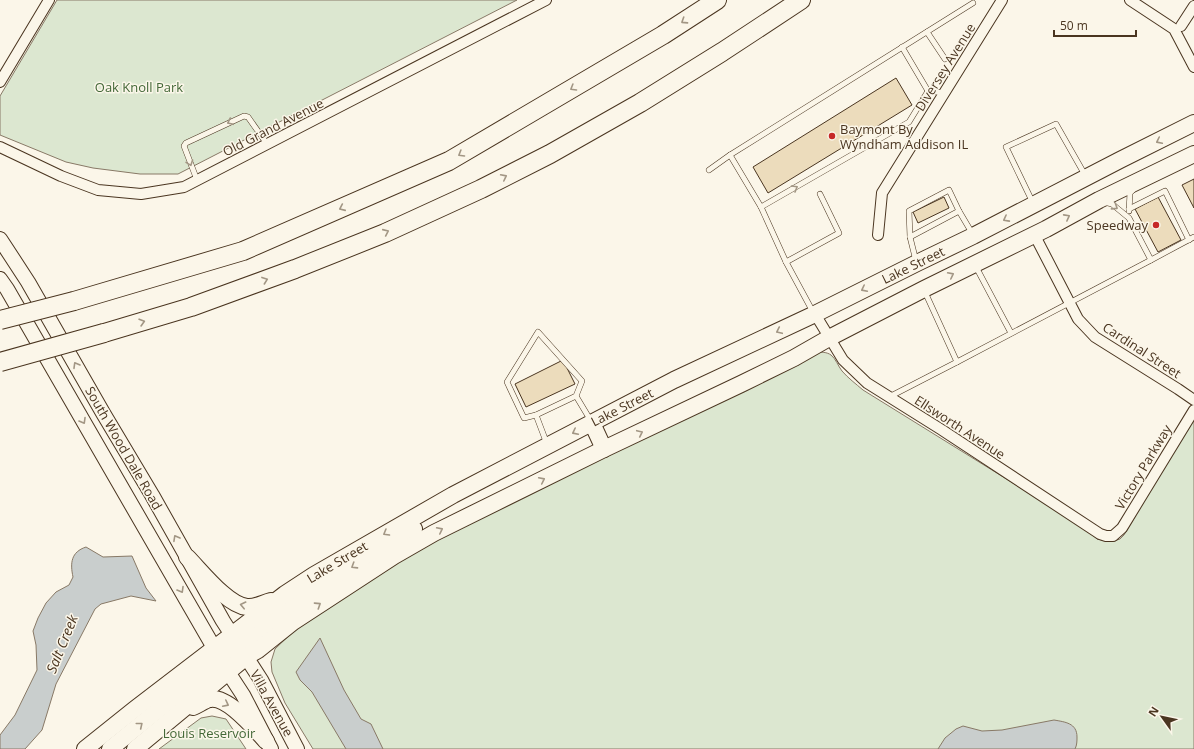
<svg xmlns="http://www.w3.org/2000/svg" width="1194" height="749" font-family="'Open Sans',sans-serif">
	<rect width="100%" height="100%" fill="#fbf6e9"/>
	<g fill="#dce7d0" stroke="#887966">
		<polygon points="57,0 517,0 178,174 140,174 93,168 66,162 0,135 0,96"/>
		<path d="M816 352C821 352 827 352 831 355 836 359 838 366 842 371 848 378 856 384 863 390L1042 501 1088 531 1097 539 1107 541H1114L1120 539 1124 535 1194 416V749H313L285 703 272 672 271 662 275 649 302 623 345 593 440 538Z"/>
		<polygon points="212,716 226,719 246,749 159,749 201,718"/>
	</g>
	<g fill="#c9cecd" stroke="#887966">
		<path d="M86 547 103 557 132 556 146 588 156 601 131 596 101 604 95 609 56 684 42 730 25 749H0V735L15 715 37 670 36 645 33 631 38 618 46 603 56 592 69 585 73 577C70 563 71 552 86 547Z"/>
		<polygon points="320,638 344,690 361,719 371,724 383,749 346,749 312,692 300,680 296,672"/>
		<path d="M1054 720C1065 722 1077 723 1077 737 1077 741 1077 745 1075 749H938L945 738 956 729 963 726 982 731 1002 730Z"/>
	</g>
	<g fill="#ecdcbc" stroke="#4a3520">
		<polygon points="896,78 912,105 768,193 753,167"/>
		<polygon points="1194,179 1194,208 1182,185"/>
		<polygon points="944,197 949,208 918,223 913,212"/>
		<polygon points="1158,197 1181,240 1158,252 1135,209"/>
		<polygon points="563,360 575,384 526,407 515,384"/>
	</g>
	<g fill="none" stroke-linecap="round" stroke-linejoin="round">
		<defs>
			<g id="service">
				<polyline points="927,32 945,59"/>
				<polyline points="902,47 928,91"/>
				<polyline points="928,91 945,93"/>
				<polyline points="709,170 730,155"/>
				<polyline points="197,180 184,146 186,143 244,116 248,117 267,144"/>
				<polyline points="1033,203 1006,147 1056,124 1085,175"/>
				<polyline points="761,207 909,122 928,91"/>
				<polyline points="1129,209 1165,191 1189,240"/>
				<polyline points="1129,211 1130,193 1133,190"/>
				<polyline points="910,237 909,211 949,190 959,211"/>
				<polyline points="1151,260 1194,237"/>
				<polyline points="916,261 910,237 959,211 972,233"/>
				<polyline points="786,262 839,233 820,194"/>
				<polyline points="975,265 1011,333"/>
				<polyline points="925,292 957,362 1151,260 1129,218 1112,204 1104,202"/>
				<polyline points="813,312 786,262 761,207 730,155 973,3"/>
				<polygon points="538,332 582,381 576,396 536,415 524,418 507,382"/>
				<polyline points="576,396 591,421"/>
				<polyline points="889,397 957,362"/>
				<polyline points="536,415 547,444"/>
			</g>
			<g id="minor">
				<polyline points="1130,0 1174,29 1194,67"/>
				<polyline points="1181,26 1194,6"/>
				<polyline points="0,82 49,0"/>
				<polyline points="0,147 61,176 98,190 141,194 184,187 546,0"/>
				<polyline points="1034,234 1078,319 1095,337 1178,389 1194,400"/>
				<polyline points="878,235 882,193 1002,0"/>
				<polyline points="815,314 843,360 867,383 942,430 1100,534 1106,536 1113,536 1122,528 1194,410"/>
			</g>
			<g id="secondary">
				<polyline points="0,239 28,282 103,413 152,495 223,621 261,680 297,749"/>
				<polyline points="0,279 7,289 228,672 243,695 271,749"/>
			</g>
			<g id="primary">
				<polyline points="592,423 604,449"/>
				<path d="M187 557C201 571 227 605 247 607 255 608 263 603 271 601"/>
				<polyline points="230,669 240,647 266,626 323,585 414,529"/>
				<path d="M193 707C198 705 205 700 210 699 228 696 255 729 266 741"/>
				<polyline points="85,749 135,709 285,594 314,575 453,495 674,380 815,314 917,263 973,236 1120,160 1194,123"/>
				<polyline points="110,749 221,659 231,636"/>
				<polyline points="135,749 246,657 258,650 293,622 394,556 434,533 604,449 741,384 794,358 829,338 924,289 1046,229 1099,200 1194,154"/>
			</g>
			<g id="motorway">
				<polyline points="74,301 243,251 449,161 663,35 717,0"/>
				<polyline points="104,333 191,307 295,269 385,233 481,189 550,154 640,103 722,52 801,0"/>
			</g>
		</defs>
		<use href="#service" stroke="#4a3520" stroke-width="6"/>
		<use href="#minor" stroke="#4a3520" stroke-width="12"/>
		<use href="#secondary" stroke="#4a3520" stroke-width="16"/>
		<use href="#primary" stroke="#4a3520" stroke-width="18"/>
		<use href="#motorway" stroke="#4a3520" stroke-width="20"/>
		<use href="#service" stroke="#fbf6e9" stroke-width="5"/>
		<use href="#minor" stroke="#fbf6e9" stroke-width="10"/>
		<use href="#secondary" stroke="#fbf6e9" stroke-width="14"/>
		<use href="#primary" stroke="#fbf6e9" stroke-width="16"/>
		<use href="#motorway" stroke="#fbf6e9" stroke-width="18"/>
		<defs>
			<g id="motorway-bridge">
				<polyline points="0,320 74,301"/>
				<polyline points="0,362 104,333"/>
			</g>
		</defs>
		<use href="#motorway-bridge" stroke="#4a3520" stroke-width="20" stroke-linecap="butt"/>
		<use href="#motorway-bridge" stroke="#fbf6e9" stroke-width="18"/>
	</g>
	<defs><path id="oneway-chevron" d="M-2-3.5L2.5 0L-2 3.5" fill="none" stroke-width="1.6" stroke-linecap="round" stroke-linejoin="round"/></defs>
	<g stroke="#a29684">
		<use href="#oneway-chevron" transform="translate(684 21) rotate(147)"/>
		<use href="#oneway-chevron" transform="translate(573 88) rotate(149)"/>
		<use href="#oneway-chevron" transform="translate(230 122) rotate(155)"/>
		<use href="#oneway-chevron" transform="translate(1159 141) rotate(154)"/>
		<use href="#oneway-chevron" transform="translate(461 154) rotate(149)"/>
		<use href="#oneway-chevron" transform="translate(190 163) rotate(70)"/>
		<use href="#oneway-chevron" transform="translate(504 177) rotate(-27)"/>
		<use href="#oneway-chevron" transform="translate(795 188) rotate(-30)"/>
		<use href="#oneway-chevron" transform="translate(1115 207) rotate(33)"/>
		<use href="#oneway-chevron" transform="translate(342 208) rotate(156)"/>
		<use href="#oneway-chevron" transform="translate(1067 217) rotate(-28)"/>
		<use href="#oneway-chevron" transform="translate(1006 219) rotate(152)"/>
		<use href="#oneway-chevron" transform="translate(386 232) rotate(-24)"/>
		<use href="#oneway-chevron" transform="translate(951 275) rotate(-27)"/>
		<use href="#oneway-chevron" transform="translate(265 280) rotate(-20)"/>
		<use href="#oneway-chevron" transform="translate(864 289) rotate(153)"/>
		<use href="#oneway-chevron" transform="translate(142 322) rotate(-16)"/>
		<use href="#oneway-chevron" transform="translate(779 331) rotate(155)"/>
		<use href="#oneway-chevron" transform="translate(76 365) rotate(-120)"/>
		<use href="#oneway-chevron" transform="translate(83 421) rotate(60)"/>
		<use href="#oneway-chevron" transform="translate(575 432) rotate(153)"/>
		<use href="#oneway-chevron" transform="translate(640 433) rotate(-25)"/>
		<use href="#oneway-chevron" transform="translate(542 480) rotate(-26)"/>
		<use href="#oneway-chevron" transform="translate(440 530) rotate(-27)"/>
		<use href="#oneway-chevron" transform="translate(386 533) rotate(150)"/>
		<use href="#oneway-chevron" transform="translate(176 538) rotate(-119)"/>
		<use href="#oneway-chevron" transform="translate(354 566) rotate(148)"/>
		<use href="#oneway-chevron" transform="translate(181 590) rotate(60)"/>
		<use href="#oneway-chevron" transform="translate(243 605) rotate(-167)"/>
		<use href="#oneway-chevron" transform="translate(318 605) rotate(-33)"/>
		<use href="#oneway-chevron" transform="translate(226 704) rotate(27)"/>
		<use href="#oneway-chevron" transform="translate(140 725) rotate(-39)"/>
	</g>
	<g fill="#c62828" stroke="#fbf6e9" stroke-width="1.5">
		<circle cx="832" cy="136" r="4"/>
		<circle cx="1156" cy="225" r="4"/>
	</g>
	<g text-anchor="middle" stroke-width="3" stroke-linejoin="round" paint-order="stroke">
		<g font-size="13" fill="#4a3520" stroke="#fbf6e9">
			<text transform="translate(945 67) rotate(-58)" y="5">Diversey Avenue</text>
			<text transform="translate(273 127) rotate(-27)" y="5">Old Grand Avenue</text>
			<text transform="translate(913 265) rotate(-26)" y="5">Lake Street</text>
			<text transform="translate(1142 350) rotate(33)" y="5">Cardinal Street</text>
			<text transform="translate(622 407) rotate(-27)" y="5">Lake Street</text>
			<text transform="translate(960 427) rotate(33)" y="5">Ellsworth Avenue</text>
			<text transform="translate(124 448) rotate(60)" y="5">South Wood Dale Road</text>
			<text transform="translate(1143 467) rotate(-59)" y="5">Victory Parkway</text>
			<text transform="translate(337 562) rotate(-31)" y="5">Lake Street</text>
			<text transform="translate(272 703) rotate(61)" y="5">Villa Avenue</text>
		</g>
		<g font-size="13" fill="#436837" stroke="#fbf6e9">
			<text x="139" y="92">Oak Knoll Park</text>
			<text x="209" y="738">Louis Reservoir</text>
		</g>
		<g font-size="13" fill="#4a3520" stroke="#fbf6e9" text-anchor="start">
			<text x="840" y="134">Baymont By<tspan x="840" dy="15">Wyndham Addison IL</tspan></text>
			<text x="1148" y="230" text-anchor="end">Speedway</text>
		</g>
		<g font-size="14" font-style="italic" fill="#4a3520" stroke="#fbf6e9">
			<text transform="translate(62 644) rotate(-68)" y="5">Salt Creek</text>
		</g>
	</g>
	<g transform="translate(1162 717) rotate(303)" stroke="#fbf6e9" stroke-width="3" paint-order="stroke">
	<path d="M0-3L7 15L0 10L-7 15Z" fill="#4a3520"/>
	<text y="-6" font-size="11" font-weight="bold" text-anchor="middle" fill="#4a3520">N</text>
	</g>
	<path d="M1054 30v6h82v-6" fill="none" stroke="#4a3520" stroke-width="2"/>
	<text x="1060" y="30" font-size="12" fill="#4a3520" stroke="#fbf6e9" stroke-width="3" paint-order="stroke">50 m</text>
</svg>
